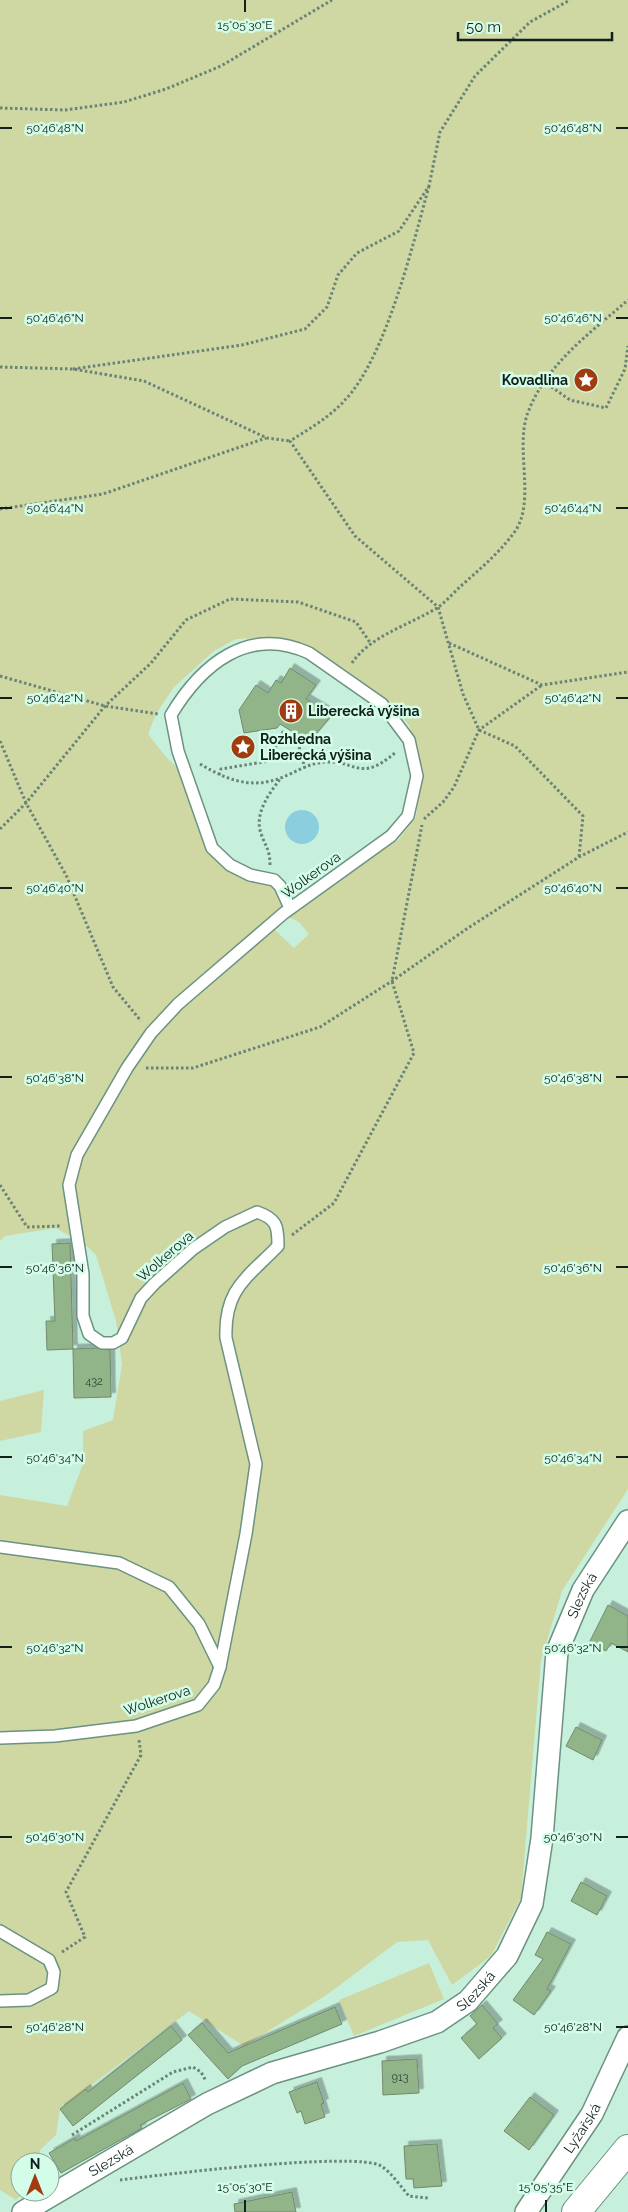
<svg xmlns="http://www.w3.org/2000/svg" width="628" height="2212" font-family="Raleway,sans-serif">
	<defs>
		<filter id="shadow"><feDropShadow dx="4.5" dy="-4.5" stdDeviation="0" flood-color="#0004"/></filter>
	</defs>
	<rect width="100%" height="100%" fill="#c7f0dc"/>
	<g fill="#cfd7a3" fill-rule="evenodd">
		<path d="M0 0H628V1489L562 1591 541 1660 521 1898 491 1956 452 1985 428 1940 397 1942 328 1994 244 2046 189 2011 60 2109 56 2135 40 2150 39 2162H20V2192H25L16 2200 0 2190V1495L67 1506 83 1464V1431L113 1420 122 1364 116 1321 96 1255 88 1247 56 1228 5 1236 0 1241ZM267 638 301 643 346 670 389 703 409 725 418 750 421 778 416 817 398 840 284 913 272 886 264 880 243 877 225 869 208 851 197 827 179 769 166 757 148 734 156 714 174 687 214 651 236 639ZM289 917 299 922 309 934 294 948 275 930Z"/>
		<polygon points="44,1390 41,1432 0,1441 0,1401"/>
		<polygon points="429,1963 444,1999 354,2036 339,2000"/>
	</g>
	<circle fill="#8bcede" cx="302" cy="827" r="17"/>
	<g fill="#91b489" stroke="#72896d" filter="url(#shadow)">
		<polygon points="290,668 316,685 306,699 332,715 309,742 280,724 277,728 244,733 239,710 256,685 268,693 276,680 281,683"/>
		<polygon points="70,1243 73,1349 47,1350 46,1321 55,1321 52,1244"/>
		<polygon points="97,1348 110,1350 111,1397 74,1398 73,1349"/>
		<polygon points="608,1605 628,1616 628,1652 611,1643 606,1651 589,1643"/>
		<polygon points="576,1727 602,1740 593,1760 566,1746"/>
		<polygon points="581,1882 607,1896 597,1915 571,1901"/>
		<polygon points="547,1932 571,1944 547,1989 551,1991 534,2015 513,2000 543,1959 535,1955"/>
		<polygon points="482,2005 498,2024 493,2028 502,2038 479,2059 461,2038 477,2024 470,2016"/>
		<polygon points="335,2007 342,2024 242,2066 228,2079 188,2035 202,2023 228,2053"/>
		<polygon points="171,2026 182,2040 73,2126 60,2109 86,2089 88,2092"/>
		<polygon points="417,2059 419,2093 383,2095 382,2061"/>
		<polygon points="317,2082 324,2103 321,2104 325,2117 305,2124 301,2111 297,2113 289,2092"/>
		<polygon points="183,2083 191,2099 140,2125 142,2128 61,2173 49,2153 75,2138 76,2141"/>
		<polygon points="530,2097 554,2115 529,2150 504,2131"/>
		<polygon points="437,2144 442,2186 414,2188 413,2179 406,2179 404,2146"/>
		<polygon points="292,2192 296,2212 235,2212 234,2204"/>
	</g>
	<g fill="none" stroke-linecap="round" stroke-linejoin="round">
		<defs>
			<g id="service">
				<polyline points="0,1547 119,1563 169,1587 199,1624 220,1667"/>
				<path d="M0 1738 55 1736 136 1726 198 1705 214 1685 220 1667 246 1534 256 1464 226 1338C224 1289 247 1278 278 1246 278 1226 277 1219 257 1212L225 1227 193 1249 155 1283 141 1298 122 1338 113 1343H102L89 1334 83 1316V1274L69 1185 77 1155 127 1068 151 1033 178 1004 284 913 391 836 408 816 417 776 409 740 382 704 309 653C248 625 201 665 171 715L178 751 212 848 230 865 250 875 274 880 280 886 290 908"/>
				<polyline points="0,1931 49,1960 54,1972 52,1988 29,2000 0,2001"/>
			</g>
			<g id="minor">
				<path id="s1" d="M23 2212 207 2104 272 2073 380 2042 437 2022 468 2001 507 1956 532 1904 542 1838 557 1652 583 1590 628 1521"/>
				<path id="s2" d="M526 2212 592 2114 628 2037"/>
			</g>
			<polyline id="tertiary" points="576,2212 628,2149"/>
		</defs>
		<use href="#service" stroke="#6c9281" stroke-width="14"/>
		<use href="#minor" stroke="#6c9281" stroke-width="24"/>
		<use href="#tertiary" stroke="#6c9281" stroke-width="30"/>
		<g stroke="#698477" stroke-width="3" stroke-dasharray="2.5 2.5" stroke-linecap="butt">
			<polyline points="0,108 65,110 124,102 166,89 221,66 332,0"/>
			<path d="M429 186C413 244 386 357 345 400 330 417 309 429 290 441L355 536 438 607 463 694 479 730 515 746 583 816 579 857"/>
			<polyline points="0,367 73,369 144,381 267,438 290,441"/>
			<polyline points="73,369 242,345 305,329 327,307 338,275 357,253 399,231 429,186 440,132 475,76 530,22 570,0"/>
			<polyline points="543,381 570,400 606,408 625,369 628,346"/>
			<polyline points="0,509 103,494 266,438"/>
			<polyline points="449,643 542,685 628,672"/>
			<path d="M352 663C370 636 409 625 437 608 446 602 454 592 462 585 480 569 498 554 513 534 537 504 515 452 527 415 545 365 589 334 628 300"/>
			<polyline points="0,676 105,706 158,714"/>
			<polyline points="0,741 26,803 66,875 113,987 141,1021"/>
			<path d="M200 764C227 780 252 790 283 777 294 773 306 765 318 763 356 756 357 786 396 752"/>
			<polyline points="219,775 221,769 269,761 283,732 298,743 305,768"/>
			<polyline points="424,819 443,802 454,787 479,730 542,685"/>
			<polyline points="0,829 26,803 105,706 151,663 186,620 230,599 298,602 356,622 371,644"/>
			<path d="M270 865C270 848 264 845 260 830 256 811 269 794 280 779"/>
			<polyline points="146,1068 193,1068 320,1027 392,981 468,928 579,857 628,832"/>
			<polyline points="0,1185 27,1227 61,1226"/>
			<polyline points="292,1235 334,1203 414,1053 392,981 422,825"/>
			<polyline points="62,1952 85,1937 66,1892 141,1755 139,1740"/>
			<polyline points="72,2135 173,2072 193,2067 201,2072 206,2081"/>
			<path d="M120 2180C159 2175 357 2151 381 2166 391 2172 401 2187 409 2196L428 2198"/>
		</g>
		<use href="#service" stroke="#fff" stroke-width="11"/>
		<use href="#minor" stroke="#fff" stroke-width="21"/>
		<use href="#tertiary" stroke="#fff" stroke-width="28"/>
	</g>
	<path fill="none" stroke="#11201a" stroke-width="2" d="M245 0V12M0 128H12M616 128H628M0 318H12M616 318H628M0 508H12M616 508H628M0 698H12M616 698H628M0 888H12M616 888H628M0 1077H12M616 1077H628M0 1267H12M616 1267H628M0 1457H12M616 1457H628M0 1647H12M616 1647H628M0 1837H12M616 1837H628M0 2027H12M616 2027H628M245 2200V2212M546 2200V2212"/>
	<defs>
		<symbol id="sight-disc" viewBox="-11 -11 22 22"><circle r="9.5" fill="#a13c11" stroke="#d4fde9"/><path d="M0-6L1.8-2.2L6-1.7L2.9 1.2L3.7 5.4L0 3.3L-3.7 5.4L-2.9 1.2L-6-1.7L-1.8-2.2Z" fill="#fff"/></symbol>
		<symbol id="building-disc" viewBox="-11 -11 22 22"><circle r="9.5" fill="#a13c11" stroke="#d4fde9"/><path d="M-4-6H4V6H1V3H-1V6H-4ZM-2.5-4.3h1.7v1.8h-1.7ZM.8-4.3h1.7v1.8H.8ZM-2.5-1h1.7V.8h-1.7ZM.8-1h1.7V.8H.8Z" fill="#fff"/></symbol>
	</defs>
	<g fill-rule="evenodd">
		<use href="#sight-disc" x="572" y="366" width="28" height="28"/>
		<use href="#building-disc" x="277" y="697" width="28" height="28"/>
		<use href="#sight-disc" x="229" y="733" width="28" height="28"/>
	</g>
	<g text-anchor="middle" stroke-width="5" stroke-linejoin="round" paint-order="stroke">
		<g font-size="11" fill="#314536">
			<text x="94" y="1385">432</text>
			<text x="400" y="2081">913</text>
		</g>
		<g font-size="14" font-weight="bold" fill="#11201a" stroke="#d4fde9" text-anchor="start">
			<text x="568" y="385" text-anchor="end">Kovadlina</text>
			<text x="308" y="716">Liberecká výšina</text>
			<text x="260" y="744">Rozhledna<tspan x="260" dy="16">Liberecká výšina</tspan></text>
		</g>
		<g font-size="14" fill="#11201a" stroke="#d4fde9">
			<text transform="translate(311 875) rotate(-36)" y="5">Wolkerova</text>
			<text transform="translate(165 1256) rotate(-41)" y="5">Wolkerova</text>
			<text dy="5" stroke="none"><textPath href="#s1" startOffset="928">Slezská</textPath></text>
			<text transform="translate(157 1700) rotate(-18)" y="5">Wolkerova</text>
			<text dy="5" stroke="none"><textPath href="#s1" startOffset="508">Slezská</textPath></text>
			<text dy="5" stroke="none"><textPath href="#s2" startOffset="101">Lyžařská</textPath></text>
			<text dy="5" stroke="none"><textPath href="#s1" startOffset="102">Slezská</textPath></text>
		</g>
	</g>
	<g font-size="12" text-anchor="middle" fill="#11201a" stroke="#d4fde9" stroke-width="5" stroke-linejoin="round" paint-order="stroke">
		<text x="245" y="29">15°05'30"E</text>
		<text x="55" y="132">50°46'48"N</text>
		<text x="573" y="132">50°46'48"N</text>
		<text x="55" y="322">50°46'46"N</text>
		<text x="573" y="322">50°46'46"N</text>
		<text x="55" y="512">50°46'44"N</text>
		<text x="573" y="512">50°46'44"N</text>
		<text x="55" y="702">50°46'42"N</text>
		<text x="573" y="702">50°46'42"N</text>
		<text x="55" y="892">50°46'40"N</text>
		<text x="573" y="892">50°46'40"N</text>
		<text x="55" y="1082">50°46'38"N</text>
		<text x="573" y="1082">50°46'38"N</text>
		<text x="55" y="1272">50°46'36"N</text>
		<text x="573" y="1272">50°46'36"N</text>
		<text x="55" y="1462">50°46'34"N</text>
		<text x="573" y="1462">50°46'34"N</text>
		<text x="55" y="1652">50°46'32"N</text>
		<text x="573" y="1652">50°46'32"N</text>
		<text x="55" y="1841">50°46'30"N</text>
		<text x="573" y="1841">50°46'30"N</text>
		<text x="55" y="2031">50°46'28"N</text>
		<text x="573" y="2031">50°46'28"N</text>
		<text x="245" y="2191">15°05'30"E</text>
		<text x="546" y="2191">15°05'35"E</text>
	</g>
	<g transform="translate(35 2177)"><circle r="24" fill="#d4fde9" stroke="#86a596"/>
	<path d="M0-4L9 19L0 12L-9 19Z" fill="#a13c11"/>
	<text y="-8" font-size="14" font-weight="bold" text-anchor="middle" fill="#11201a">N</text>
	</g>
	<path d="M458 32v8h154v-8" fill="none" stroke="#11201a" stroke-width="2.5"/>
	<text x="466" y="32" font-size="15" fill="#11201a" stroke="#d4fde9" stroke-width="4" paint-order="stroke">50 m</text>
</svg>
